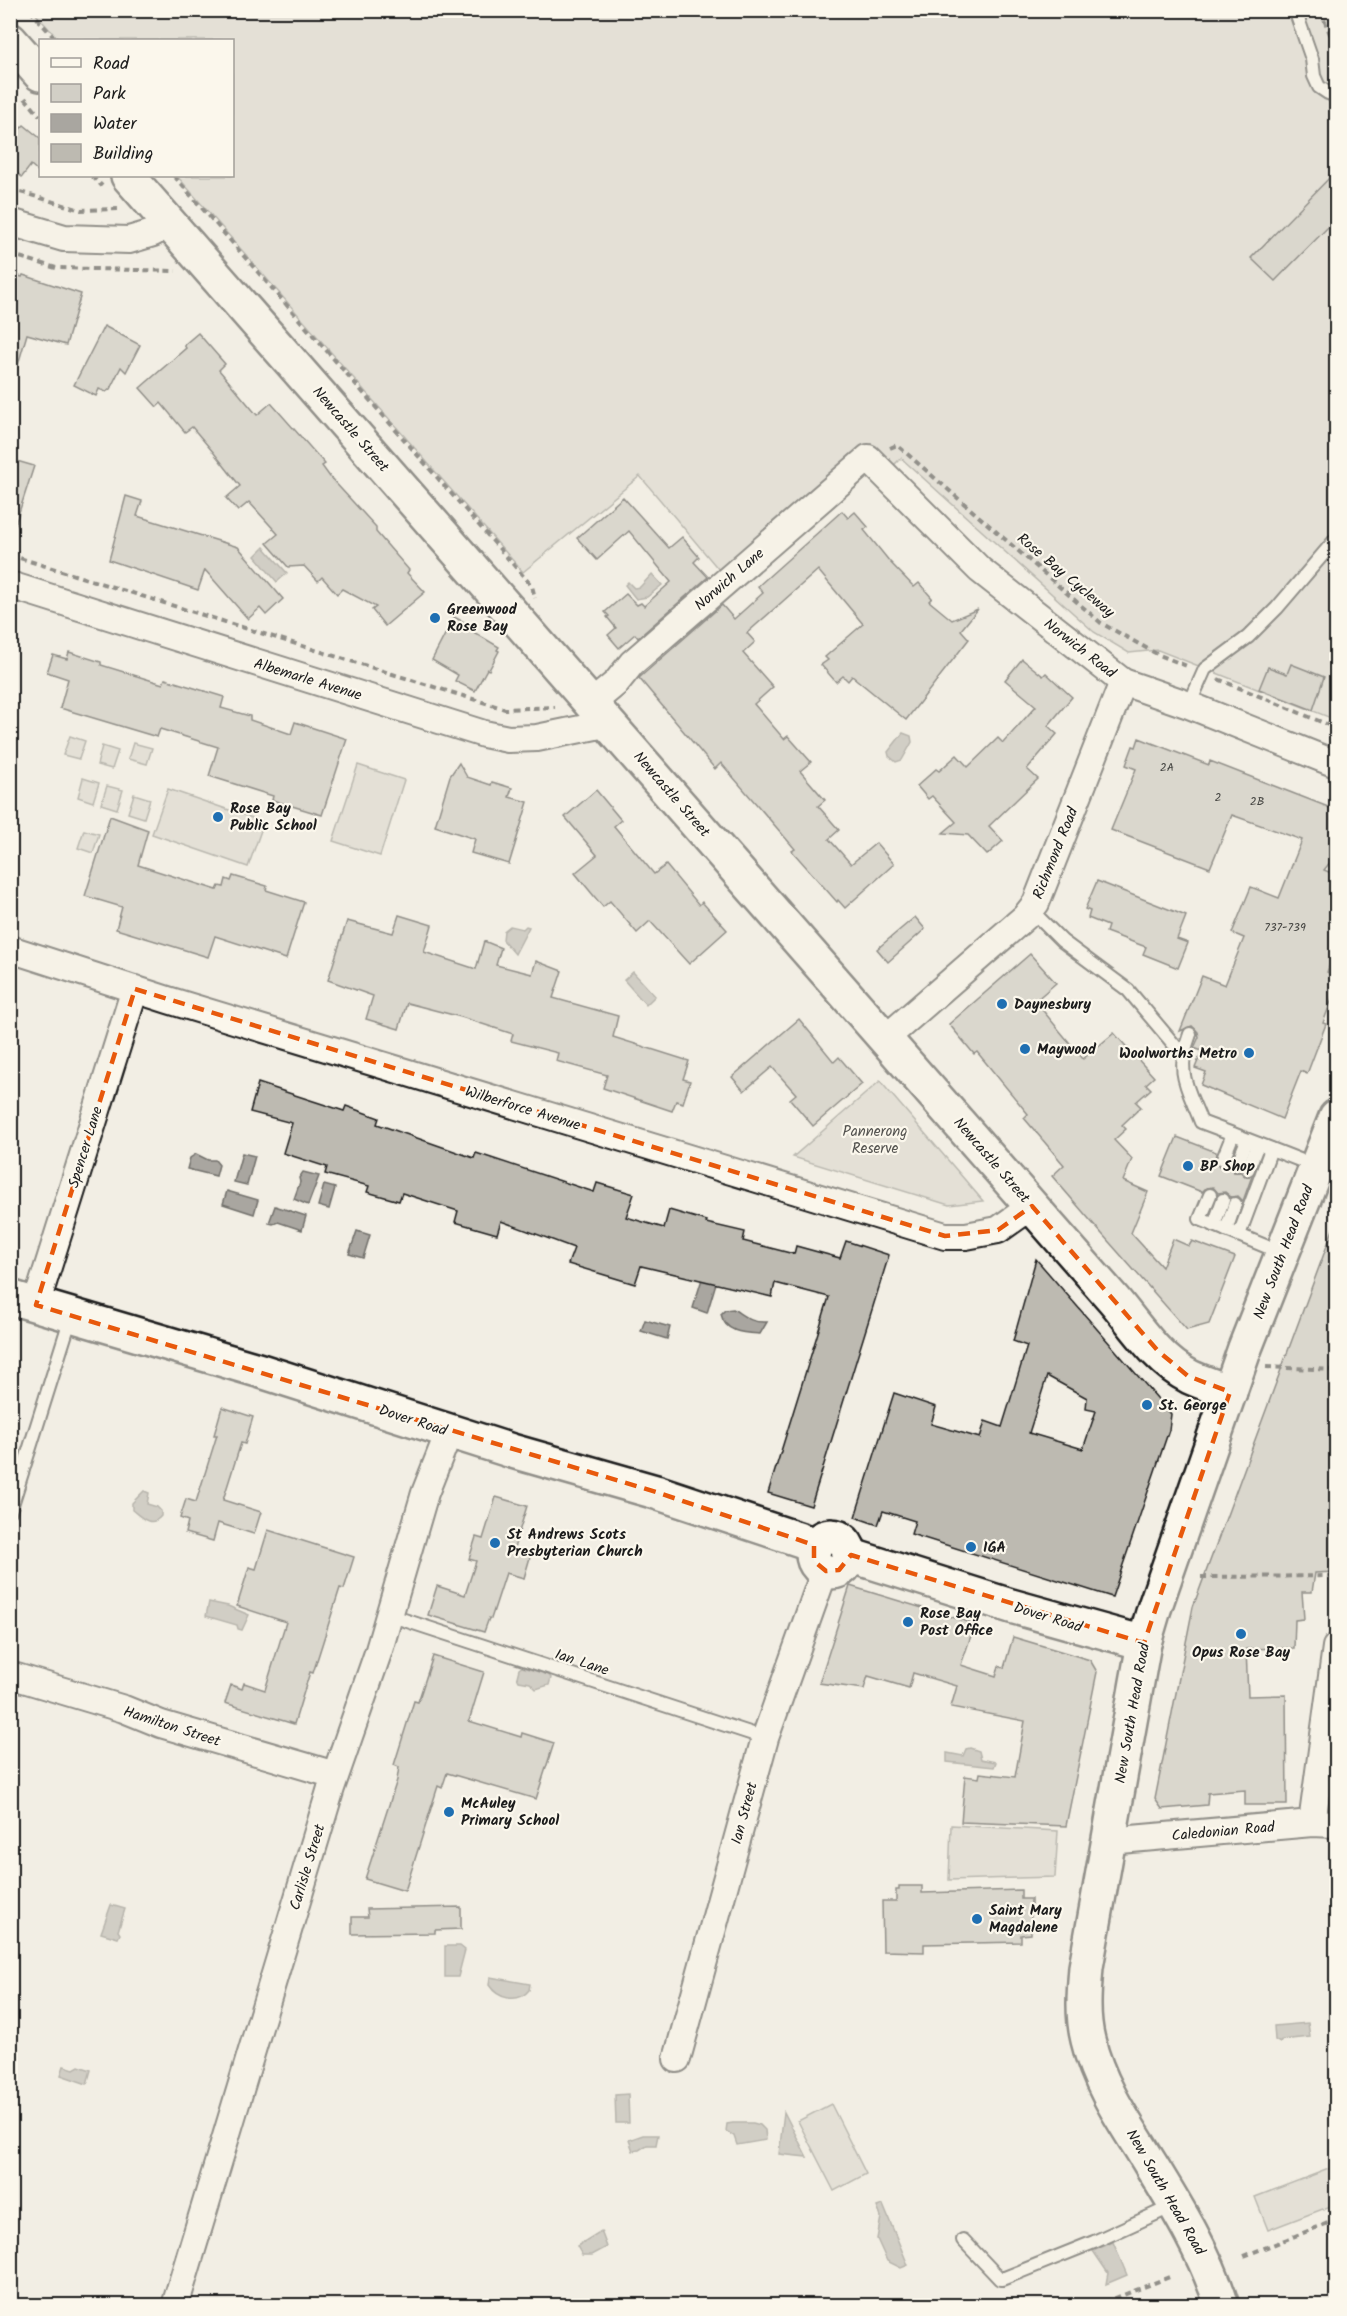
<svg xmlns="http://www.w3.org/2000/svg" width="1347" height="2316" font-family="Kalam,sans-serif">
	<rect width="100%" height="100%" fill="#f2eee4"/>
	<filter id="ink" filterUnits="userSpaceOnUse"><feTurbulence type="fractalNoise" baseFrequency=".0167" numOctaves="2"/><feDisplacementMap in="SourceGraphic" scale="12" xChannelSelector="R" yChannelSelector="G"/><feConvolveMatrix kernelMatrix="1 2 1 2 8 2 1 2 1" color-interpolation-filters="sRGB"/></filter>
	<g filter="url(#ink)">
		<g fill="#d2cfc6" stroke="#777671" stroke-width="1.5">
			<polygon points="33,11 1336,11 1336,720 1158,650 1129,653 1094,632 901,458 887,472 870,448 725,577 640,476 523,572 177,176 232,176 232,40 59,40"/>
			<polygon points="70,736 85,741 79,759 63,755"/>
			<polygon points="133,743 152,748 147,764 128,759"/>
			<polygon points="102,746 118,751 112,769 97,765"/>
			<polygon points="358,765 404,780 380,856 333,841"/>
			<polygon points="83,778 99,783 93,802 78,797"/>
			<polygon points="107,786 123,790 117,809 101,804"/>
			<polygon points="168,789 264,822 248,867 152,834"/>
			<polygon points="134,794 150,799 144,818 128,813"/>
			<polygon points="84,830 99,834 93,853 78,848"/>
			<polygon points="880,1081 983,1201 949,1205 793,1157"/>
			<polygon points="951,1825 1058,1831 1055,1877 949,1880"/>
			<polygon points="831,2104 866,2174 834,2191 798,2121"/>
			<polygon points="1334,2167 1336,2173 1336,2204 1268,2230 1255,2197"/>
		</g>
		<g fill="#a9a6a0" stroke="#716f6b" stroke-width="1.5">
			<polygon points="264,547 287,573 277,582 255,556"/>
			<polygon points="652,574 662,585 647,597 636,599 625,585 628,582 634,588 640,587"/>
			<polygon points="903,733 911,736 912,742 902,760 896,762 889,756 888,752"/>
			<polygon points="510,926 523,929 526,926 529,927 515,954 503,940 504,931"/>
			<polygon points="633,972 655,996 646,1005 624,980"/>
			<polygon points="242,1153 255,1156 247,1185 234,1182"/>
			<polygon points="196,1154 208,1160 215,1160 219,1165 216,1176 187,1169 190,1158"/>
			<polygon points="303,1172 319,1176 308,1205 294,1199 300,1182 299,1178"/>
			<polygon points="324,1185 335,1188 329,1209 318,1206"/>
			<polygon points="227,1191 258,1200 254,1214 223,1204"/>
			<polygon points="275,1206 306,1216 302,1230 278,1222 273,1224 269,1223"/>
			<polygon points="357,1231 370,1235 363,1258 349,1254"/>
			<polygon points="702,1279 716,1283 707,1313 693,1308"/>
			<path d="M733 1309C746 1317 751 1323 767 1322L760 1334C744 1333 725 1333 721 1314L725 1310Z"/>
			<polygon points="645,1320 670,1327 667,1339 641,1331"/>
			<path d="M144 1491 149 1493 147 1504 157 1507 161 1511V1516C151 1528 142 1518 132 1510V1503Z"/>
			<polygon points="209,1602 228,1606 249,1615 242,1630 238,1629 237,1625 206,1616"/>
			<polygon points="522,1667 549,1675 551,1678 549,1685 536,1689 530,1683 519,1681 517,1677 519,1669"/>
			<polygon points="970,1748 979,1751 981,1759 996,1762 994,1767 947,1762 947,1753 963,1756 966,1749"/>
			<polygon points="111,1905 125,1909 118,1931 120,1934 118,1938 101,1933"/>
			<polygon points="445,1946 460,1946 465,1950 458,1977 445,1977"/>
			<path d="M490 1977 530 1984 529 1990C518 2004 498 1999 489 1985Z"/>
			<polygon points="1308,2023 1310,2037 1282,2040 1280,2043 1275,2040 1274,2026"/>
			<polygon points="64,2066 74,2069 79,2066 91,2070 87,2084 61,2075"/>
			<polygon points="628,2094 629,2123 616,2123 615,2095"/>
			<polygon points="784,2112 807,2157 779,2154"/>
			<polygon points="733,2123 753,2123 760,2125 765,2130 766,2140 737,2145 734,2136 726,2131 727,2124"/>
			<polygon points="643,2135 658,2135 656,2145 647,2145 639,2150 633,2151 629,2140"/>
			<polygon points="883,2205 908,2265 901,2268 887,2261 877,2239 881,2217 877,2207"/>
			<polygon points="601,2231 607,2247 592,2255 582,2255 577,2246"/>
			<polygon points="1113,2242 1127,2275 1106,2284 1108,2273 1093,2251"/>
		</g>
		<g fill="#bdbab1" stroke="#1c1c1c" stroke-width="1.5" fill-rule="evenodd">
			<polygon points="10,122 20,129 24,125 40,138 40,173 31,165 22,177 10,168"/>
			<polygon points="1336,171 1336,219 1275,281 1251,258"/>
			<polygon points="10,273 22,277 23,275 81,294 66,345 27,334 15,375 10,374"/>
			<polygon points="104,326 140,345 126,372 121,367 110,389 106,392 99,389 96,396 74,385"/>
			<polygon points="198,333 225,364 219,370 257,415 271,403 325,464 322,466 330,477 376,527 376,532 409,570 407,573 425,592 385,626 372,610 376,607 342,589 337,594 322,577 318,581 304,566 288,567 267,543 278,534 249,502 238,511 226,498 240,486 214,453 192,427 185,432 161,403 157,407 140,388 186,348 184,345"/>
			<polygon points="10,459 34,466 14,528 10,527"/>
			<polygon points="126,496 142,501 137,516 238,547 283,599 266,615 260,608 248,619 205,570 198,590 109,560"/>
			<polygon points="623,497 669,548 682,537 699,557 694,562 708,577 638,638 635,634 619,648 608,635 616,628 607,617 609,616 605,612 626,594 637,605 641,603 644,606 671,582 629,531 597,560 577,538"/>
			<polygon points="842,511 848,518 855,512 868,527 864,530 890,562 914,587 919,583 932,598 929,601 952,620 978,609 961,630 969,639 906,720 852,676 848,681 843,676 836,682 821,665 828,660 825,657 863,624 818,570 747,633 755,642 743,653 773,687 754,704 784,739 788,736 811,762 800,771 825,800 818,806 839,830 829,839 851,864 876,843 894,864 845,908 838,900 837,902 792,851 795,849 721,763 715,769 639,678 722,605 734,619 763,593 758,586"/>
			<polygon points="454,617 472,626 470,630 499,647 497,650 499,651 489,670 487,669 475,691 455,681 458,675 432,660"/>
			<polygon points="69,652 101,662 101,665 163,684 165,679 224,697 221,708 250,716 250,720 291,734 295,722 347,739 322,815 272,800 273,796 209,776 218,747 160,729 157,737 60,708 68,679 47,672 53,655 67,659"/>
			<polygon points="1022,659 1043,676 1046,673 1072,697 1048,726 1057,734 1027,769 1038,779 989,826 1003,841 987,855 968,835 943,833 956,822 932,796 928,799 917,786 936,769 939,771 957,755 968,767 998,738 1003,743 1036,706 1005,680"/>
			<polygon points="1291,664 1324,677 1313,710 1259,689 1268,667 1287,674"/>
			<polygon points="1139,738 1209,765 1210,761 1336,810 1336,855 1324,870 1336,875 1336,948 1327,972 1336,976 1336,988 1323,1023 1326,1024 1307,1074 1301,1071 1282,1119 1201,1085 1206,1072 1195,1068 1202,1051 1194,1048 1199,1037 1198,1032 1192,1026 1180,1031 1202,976 1225,985 1244,938 1232,933 1251,887 1279,898 1302,840 1232,815 1210,868 1111,830 1136,769 1126,765 1133,746 1136,747"/>
			<polygon points="459,763 467,777 491,785 492,782 512,788 509,797 528,802 509,864 471,853 475,839 435,826 450,776"/>
			<polygon points="596,790 621,820 614,826 654,874 666,865 699,905 702,902 727,930 689,964 650,921 637,933 610,901 603,907 575,873 597,855 565,817"/>
			<polygon points="110,816 148,830 138,865 217,890 219,886 224,887 226,879 231,881 233,876 267,886 266,890 304,902 286,959 215,936 208,957 116,929 122,907 85,896"/>
			<polygon points="1097,881 1186,916 1177,939 1188,943 1178,968 1143,954 1146,947 1106,932 1108,926 1088,918 1090,911 1085,909"/>
			<polygon points="399,915 432,925 424,952 476,969 484,941 501,948 496,965 532,974 536,961 562,971 553,998 618,1016 613,1037 689,1061 683,1079 690,1081 683,1103 676,1101 672,1111 603,1088 607,1075 556,1061 558,1053 511,1041 513,1034 461,1017 407,1003 399,1029 366,1019 373,996 328,980 347,921 393,933"/>
			<polygon points="915,917 925,929 888,962 877,949"/>
			<polygon points="1030,954 1056,983 1035,1001 1083,1059 1114,1033 1154,1077 1146,1084 1151,1089 1136,1102 1141,1107 1122,1125 1126,1129 1114,1140 1132,1159 1123,1181 1148,1192 1131,1233 1162,1267 1173,1239 1189,1246 1192,1241 1235,1257 1209,1324 1187,1330 1102,1234 1052,1176 1064,1165 1024,1118 1028,1114 977,1052 974,1054 949,1024"/>
			<polygon points="799,1019 834,1062 839,1057 862,1084 813,1126 790,1099 796,1094 772,1067 744,1091 732,1077"/>
			<polygon points="258,1083 344,1111 346,1106 379,1118 377,1124 474,1158 476,1153 594,1192 597,1183 634,1194 626,1217 664,1228 669,1210 707,1221 706,1223 745,1232 743,1241 794,1254 796,1246 840,1258 846,1241 889,1255 811,1506 768,1493 829,1297 775,1283 772,1297 641,1266 635,1284 568,1264 574,1248 501,1221 497,1234 455,1222 458,1211 402,1193 399,1201 367,1192 369,1186 325,1174 327,1167 283,1153 292,1123 250,1112"/>
			<polygon points="1177,1137 1216,1152 1215,1161 1219,1166 1225,1167 1229,1164 1233,1172 1241,1172 1246,1177 1252,1176 1243,1201 1238,1196 1231,1197 1225,1192 1218,1193 1213,1187 1206,1188 1202,1192 1161,1176"/>
			<polygon points="1335,1224 1336,1225 1336,1458 1334,1458 1333,1496 1336,1496 1336,1561 1334,1572 1315,1573 1312,1592 1302,1592 1304,1619 1295,1620 1294,1648 1246,1649 1248,1696 1286,1695 1287,1805 1245,1805 1245,1790 1208,1793 1207,1805 1162,1809 1155,1799 1193,1607"/>
			<path d="M1036 1259 1171 1414 1169 1430 1112 1597 911 1534 915 1521 883 1511 878 1525 855 1517 894 1393 936 1407 931 1424 980 1438 985 1421 1002 1427 1027 1346 1013 1341ZM1047 1376 1087 1398 1086 1409 1096 1411 1083 1449 1029 1433Z"/>
			<polygon points="222,1407 253,1417 245,1444 241,1443 223,1500 261,1512 254,1534 218,1523 213,1541 185,1533 188,1521 180,1518 186,1499 196,1502 217,1435 214,1435"/>
			<polygon points="496,1497 527,1506 514,1548 531,1554 524,1578 506,1573 491,1619 489,1618 484,1632 428,1615 437,1586 465,1595 476,1561 469,1559 476,1537 483,1539"/>
			<polygon points="268,1530 354,1557 344,1589 340,1588 313,1673 310,1672 294,1724 225,1703 231,1685 242,1689 244,1683 265,1690 286,1622 237,1606 249,1567 256,1569"/>
			<polygon points="850,1586 975,1624 961,1665 996,1676 999,1666 1004,1668 1013,1637 1090,1660 1097,1672 1066,1826 961,1822 965,1776 979,1778 980,1773 1015,1777 1025,1721 951,1707 957,1686 913,1673 909,1688 868,1676 864,1689 819,1683"/>
			<polygon points="433,1656 484,1672 469,1721 521,1737 522,1733 554,1743 536,1799 447,1773 442,1788 438,1786 405,1891 365,1879 397,1780 399,1767 394,1765 414,1701 418,1702"/>
			<polygon points="899,1886 922,1886 922,1893 1021,1890 1021,1899 1031,1899 1031,1934 1021,1935 1021,1942 924,1944 924,1952 883,1951 882,1901 896,1901 896,1890 899,1890"/>
			<polygon points="461,1907 461,1929 435,1930 435,1933 352,1934 352,1917 368,1917 367,1909"/>
		</g>
		<g fill="none" stroke-linecap="round" stroke-linejoin="round">
			<defs>
				<g id="lane">
					<polyline points="1295,10 1312,59 1314,76 1319,87 1328,93 1336,96"/>
					<polyline points="1189,705 1205,669 1248,637 1277,608 1336,539"/>
					<polyline points="1031,910 1062,941 1128,990 1182,1054"/>
					<path d="M1190 1034C1175 1073 1187 1086 1201 1122L1233 1134"/>
					<polyline points="1223,1159 1233,1134 1315,1166"/>
					<polyline points="1237,1165 1247,1140"/>
					<polyline points="1248,1169 1258,1144"/>
					<polyline points="1210,1195 1200,1219 1282,1253"/>
					<polyline points="1214,1225 1223,1200"/>
					<polyline points="1226,1230 1235,1204"/>
					<polyline points="1239,1235 1271,1149"/>
					<polyline points="10,1511 71,1317"/>
					<polyline points="389,1615 765,1738"/>
					<polyline points="963,2240 1000,2279 1002,2279 1094,2242 1175,2205"/>
				</g>
				<g id="street">
					<polyline points="10,222 64,238 129,240 153,233 169,223"/>
					<polyline points="10,585 484,734 508,739 537,738 610,723"/>
					<polyline points="592,703 616,683 632,663 868,458 980,570 1123,682 1189,705 1336,764"/>
					<polyline points="10,949 168,1000 945,1236 966,1236 998,1230 1032,1206"/>
					<polyline points="886,1038 1025,917 1036,903 1123,682"/>
					<polyline points="36,1305 135,989"/>
					<polyline points="10,1675 124,1709 161,1724 335,1775"/>
					<polyline points="1312,1823 1336,1647"/>
					<polyline points="1109,1841 1312,1823 1336,1824"/>
					<polyline points="677,2059 765,1738 822,1578 826,1571"/>
					<polyline points="175,2306 331,1788 379,1650 425,1493 449,1432"/>
				</g>
				<g id="secondary">
					<polyline points="10,40 40,74"/>
					<path d="M128 176 1114 1300C1136 1326 1158 1361 1190 1377 1203 1383 1217 1387 1230 1392"/>
					<polyline points="10,1297 261,1371 512,1451 656,1492 816,1545"/>
					<circle cx="831" cy="1554" r="18"/>
					<polyline points="849,1555 1011,1606 1144,1643"/>
				</g>
				<path id="primary" d="M1222 2306C1204 2248 1171 2198 1140 2147 1119 2114 1097 2079 1088 2040 1082 2016 1084 1992 1086 1967L1144 1643 1154 1609 1245 1348 1336 1117"/>
			</defs>
			<use href="#lane" stroke="#1c1c1c" stroke-width="16"/>
			<use href="#street" stroke="#1c1c1c" stroke-width="30"/>
			<use href="#secondary" stroke="#1c1c1c" stroke-width="38"/>
			<use href="#primary" stroke="#1c1c1c" stroke-width="38"/>
			<g stroke="#1c1c1c" stroke-width="4" stroke-dasharray="6 4.5" stroke-linecap="butt">
				<polyline points="30,10 56,40"/>
				<polyline points="1320,10 1336,48"/>
				<polyline points="25,98 40,116"/>
				<polyline points="92,176 102,186"/>
				<polyline points="174,176 532,586 535,598"/>
				<polyline points="10,189 81,210 120,209"/>
				<polyline points="10,254 56,268 176,271"/>
				<polyline points="890,448 897,445 1101,623 1157,654 1189,667"/>
				<polyline points="10,555 505,709 555,707"/>
				<polyline points="1218,679 1336,728"/>
				<polyline points="1266,1367 1336,1370"/>
				<polyline points="1201,1577 1336,1576"/>
				<polyline points="1244,2256 1336,2220"/>
				<polyline points="1095,2306 1172,2276"/>
			</g>
			<use href="#lane" stroke="#fbf7ec" stroke-width="12"/>
			<use href="#street" stroke="#fbf7ec" stroke-width="26"/>
			<use href="#secondary" stroke="#fbf7ec" stroke-width="33"/>
			<use href="#primary" stroke="#fbf7ec" stroke-width="33"/>
		</g>
	</g>
	<path d="M0 0H1347V2316H0ZM135 989 945 1236 998 1230 1032 1206 1158 1351 1188 1376 1230 1392 1144 1643 851 1555 839 1570 826 1571 814 1561V1545L656 1492 36 1305Z" fill="#f2eee4" fill-opacity=".55" fill-rule="evenodd"/>
	<path fill="none" stroke="#e8590c" stroke-width="4.5" stroke-dasharray="12 8" stroke-linejoin="round" d="M135 989 945 1236 998 1230 1032 1206 1158 1351 1188 1376 1230 1392 1144 1643 851 1555 839 1570 826 1571 814 1561V1545L656 1492 36 1305Z"/>
	<g fill="#1f6fb2" stroke="#fbf7ec" stroke-width="2">
		<circle cx="435" cy="618" r="6"/>
		<circle cx="218" cy="817" r="6"/>
		<circle cx="1002" cy="1004" r="6"/>
		<circle cx="1025" cy="1049" r="6"/>
		<circle cx="1249" cy="1053" r="6"/>
		<circle cx="1188" cy="1166" r="6"/>
		<circle cx="1147" cy="1405" r="6"/>
		<circle cx="495" cy="1543" r="6"/>
		<circle cx="971" cy="1547" r="6"/>
		<circle cx="908" cy="1622" r="6"/>
		<circle cx="1241" cy="1634" r="6"/>
		<circle cx="449" cy="1812" r="6"/>
		<circle cx="977" cy="1919" r="6"/>
	</g>
	<g text-anchor="middle" stroke-width="4.5" stroke-linejoin="round" paint-order="stroke">
		<g font-size="12" fill="#444441">
			<text x="1167" y="771">2A</text>
			<text x="1218" y="801">2</text>
			<text x="1257" y="805">2B</text>
			<text x="1285" y="931">737-739</text>
		</g>
		<g font-size="15" fill="#1c1c1c" stroke="#fbf7ec">
			<text transform="translate(351 429) rotate(49)" y="5">Newcastle Street</text>
			<text transform="translate(1066 575) rotate(40)" y="5">Rose Bay Cycleway</text>
			<text transform="translate(729 579) rotate(-41)" y="5">Norwich Lane</text>
			<text transform="translate(1080 648) rotate(38)" y="5">Norwich Road</text>
			<text transform="translate(308 679) rotate(17)" y="5">Albemarle Avenue</text>
			<text transform="translate(672 794) rotate(49)" y="5">Newcastle Street</text>
			<text transform="translate(1055 853) rotate(-68)" y="5">Richmond Road</text>
			<text transform="translate(523 1108) rotate(17)" y="5">Wilberforce Avenue</text>
			<text transform="translate(85 1147) rotate(-73)" y="5">Spencer Lane</text>
			<text transform="translate(992 1160) rotate(49)" y="5">Newcastle Street</text>
			<text transform="translate(1283 1252) rotate(-69)" y="5">New South Head Road</text>
			<text transform="translate(413 1420) rotate(18)" y="5">Dover Road</text>
			<text transform="translate(1048 1617) rotate(17)" y="5">Dover Road</text>
			<text transform="translate(582 1662) rotate(18)" y="5">Ian Lane</text>
			<text transform="translate(1132 1713) rotate(-80)" y="5">New South Head Road</text>
			<text transform="translate(172 1726) rotate(18)" y="5">Hamilton Street</text>
			<text transform="translate(744 1813) rotate(-75)" y="5">Ian Street</text>
			<text transform="translate(1223 1831) rotate(-5)" y="5">Caledonian Road</text>
			<text transform="translate(307 1867) rotate(-73)" y="5">Carlisle Street</text>
			<text transform="translate(1166 2192) rotate(60)" y="5">New South Head Road</text>
		</g>
		<g font-size="15" font-weight="bold" fill="#1c1c1c" stroke="#fbf7ec" text-anchor="start">
			<text x="447" y="614">Greenwood<tspan x="447" dy="17">Rose Bay</tspan></text>
			<text x="230" y="813">Rose Bay<tspan x="230" dy="17">Public School</tspan></text>
			<text x="1014" y="1009">Daynesbury</text>
			<text x="1037" y="1054">Maywood</text>
			<text x="1237" y="1058" text-anchor="end">Woolworths Metro</text>
			<text x="1200" y="1171">BP Shop</text>
			<text x="1159" y="1410">St. George</text>
			<text x="507" y="1539">St Andrews Scots<tspan x="507" dy="17">Presbyterian Church</tspan></text>
			<text x="983" y="1552">IGA</text>
			<text x="920" y="1618">Rose Bay<tspan x="920" dy="17">Post Office</tspan></text>
			<text x="1241" y="1657" text-anchor="middle">Opus Rose Bay</text>
			<text x="461" y="1808">McAuley<tspan x="461" dy="17">Primary School</tspan></text>
			<text x="989" y="1915">Saint Mary<tspan x="989" dy="17">Magdalene</tspan></text>
		</g>
		<g font-size="15" fill="#53524f" stroke="#fbf7ec">
			<text x="875" y="1136">Pannerong<tspan x="875" dy="17">Reserve</tspan></text>
		</g>
	</g>
	<rect width="1347" height="2316" fill="none" stroke="#fbf7ec" stroke-width="36"/>
	<rect x="18" y="18" width="1311" height="2280" fill="none" stroke="#1c1c1c" stroke-width="2" filter="url(#ink)"/>
	<rect x="39" y="39" width="195" height="138" fill="#fbf7ec" stroke="#a29f99" stroke-width="1.5"/>
	<rect x="51" y="58" width="30" height="9" fill="#fbf7ec" stroke="#a29f99" stroke-width="1.5"/>
	<text x="93" y="69" font-size="18" fill="#1c1c1c">Road</text>
	<rect x="51" y="84" width="30" height="18" fill="#d2cfc6" stroke="#a29f99" stroke-width="1.5"/>
	<text x="93" y="99" font-size="18" fill="#1c1c1c">Park</text>
	<rect x="51" y="114" width="30" height="18" fill="#a9a6a0" stroke="#a29f99" stroke-width="1.5"/>
	<text x="93" y="129" font-size="18" fill="#1c1c1c">Water</text>
	<rect x="51" y="144" width="30" height="18" fill="#bdbab1" stroke="#a29f99" stroke-width="1.5"/>
	<text x="93" y="159" font-size="18" fill="#1c1c1c">Building</text>
</svg>
